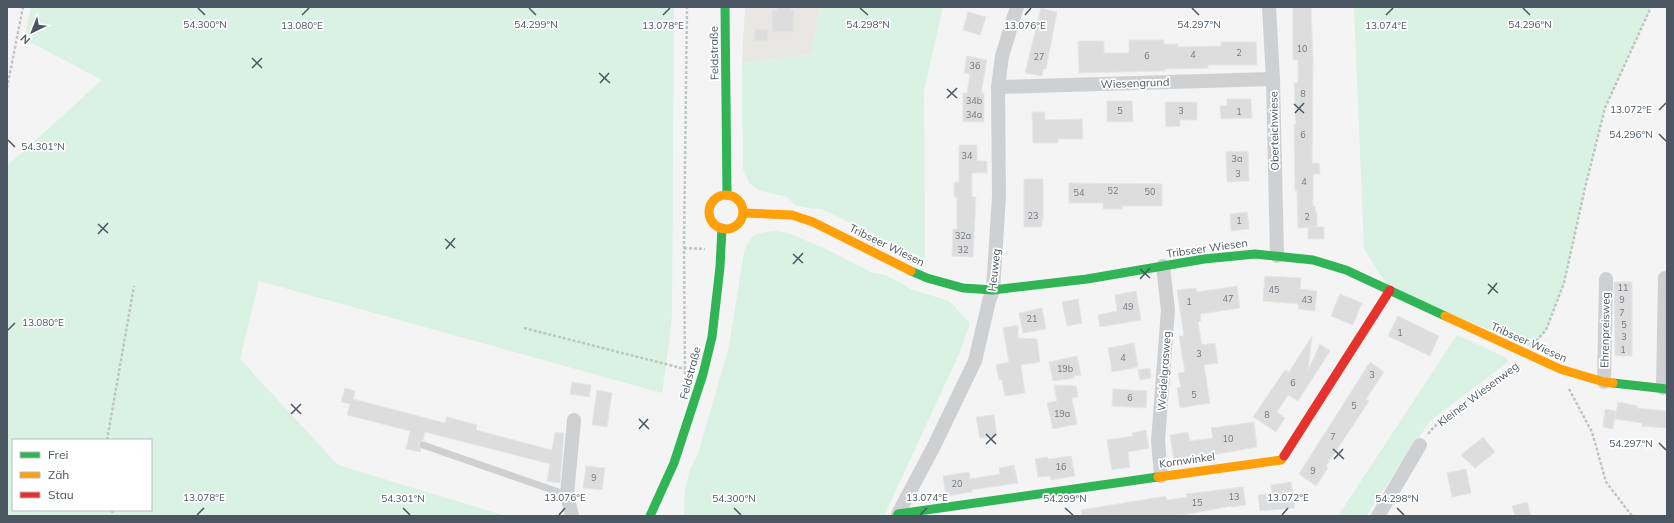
<svg xmlns="http://www.w3.org/2000/svg" width="1674" height="523" font-family="Mulish,sans-serif">
	<rect width="100%" height="100%" fill="#f4f4f4"/>
	<polygon fill="#e8e7e3" points="745,7 820,7 812,54 742,63"/>
	<g fill="#d9f2e3" fill-rule="evenodd">
		<path d="M31 7H674L672 315 669 344 662 393 259 281 240 359 338 465 506 516H7V166L102 80 24 39ZM13 440H151V510H13Z"/>
		<polygon points="820,7 943,7 924,91 925,259 822,209 807,208 795,205 787,197 761,191 750,184 743,169 742,63 812,54"/>
		<polygon points="1354,7 1651,7 1605,108 1585,188 1564,283 1546,330 1532,347 1390,290 1364,249"/>
		<path d="M776 231 788 233 822 247 873 273 885 275 903 284 910 289 949 301 970 323 959 354 884 516H684L685 490 690 469 698 454 729 346 744 252C752 232 755 233 776 231Z"/>
		<polygon points="1457,335 1507,358 1508,362 1430,421 1366,516 1338,516"/>
	</g>
	<g fill="#ddddde" stroke="#e5e6e7">
		<polygon points="777,7 791,7 791,10 794,10 794,32 772,32 772,10 777,10"/>
		<polygon points="1293,7 1311,7 1313,60 1312,163 1319,163 1320,174 1313,174 1313,206 1315,206 1316,213 1317,213 1317,227 1298,228 1297,199 1297,191 1295,191 1294,124 1296,124 1294,83 1298,83 1298,60 1293,60"/>
		<polygon points="1041,8 1057,12 1046,69 1043,69 1042,76 1025,73"/>
		<polygon points="968,12 986,17 980,35 963,30"/>
		<rect x="754" y="29" width="14" height="12"/>
		<polygon points="1129,40 1164,40 1164,44 1178,44 1178,47 1221,46 1221,42 1256,42 1257,65 1208,65 1208,68 1165,69 1165,71 1079,73 1078,41 1104,41 1104,53 1129,53"/>
		<polygon points="967,56 987,60 981,93 984,93 984,122 963,122 963,93 967,93 970,74 964,73"/>
		<polygon points="1227,99 1251,99 1252,118 1221,119 1220,106 1227,106"/>
		<polygon points="1107,101 1132,101 1133,122 1107,122"/>
		<polygon points="1165,102 1197,102 1197,120 1180,120 1180,126 1166,127"/>
		<polygon points="1032,112 1045,112 1045,120 1082,119 1083,139 1058,139 1058,143 1033,143"/>
		<polygon points="959,145 977,145 977,161 987,161 987,173 972,173 972,197 976,197 973,257 952,256 953,229 957,229 957,197 954,197 954,182 959,182"/>
		<polygon points="1248,151 1249,181 1227,182 1226,152"/>
		<polygon points="1024,179 1043,179 1043,220 1042,220 1042,227 1024,227"/>
		<polygon points="1069,183 1162,184 1162,206 1122,206 1122,209 1103,209 1103,203 1069,203"/>
		<polygon points="1247,212 1249,229 1231,231 1230,214"/>
		<rect x="1308" y="227" width="16" height="12"/>
		<polygon points="1265,276 1301,278 1300,289 1317,291 1315,311 1298,309 1299,304 1263,301"/>
		<polygon points="1614,282 1632,282 1632,356 1615,356"/>
		<polygon points="1237,286 1240,308 1200,314 1201,321 1198,322 1202,345 1215,343 1218,363 1204,365 1210,403 1180,408 1177,388 1181,387 1178,373 1185,372 1179,336 1184,336 1177,290 1196,288 1197,292"/>
		<polygon points="1136,291 1141,320 1100,327 1098,315 1117,311 1115,295"/>
		<polygon points="1340,294 1362,303 1353,325 1331,316"/>
		<polygon points="1078,299 1082,323 1067,326 1062,302"/>
		<polygon points="1042,308 1046,329 1023,333 1019,313"/>
		<polygon points="1398,316 1439,336 1430,356 1388,336"/>
		<polygon points="1018,325 1018,338 1037,339 1040,362 1021,365 1025,393 1005,396 1002,380 999,380 996,365 1009,362 1003,328"/>
		<polygon points="1312,336 1308,370 1320,344 1330,351 1298,401 1288,395 1277,412 1285,418 1276,432 1253,417 1285,370 1289,372"/>
		<polygon points="1134,343 1138,367 1112,372 1108,348"/>
		<polygon points="1077,356 1081,375 1074,376 1074,378 1053,381 1049,362"/>
		<polygon points="1370,362 1384,372 1366,399 1369,401 1326,466 1328,468 1316,486 1299,474"/>
		<polygon points="1150,368 1151,378 1140,380 1138,370"/>
		<polygon points="572,382 591,385 589,397 570,394"/>
		<polygon points="1054,385 1076,386 1078,397 1072,398 1077,424 1053,429 1047,403 1057,401"/>
		<polygon points="345,388 355,391 353,399 445,423 447,417 477,425 476,430 552,450 555,432 564,433 560,483 547,481 550,464 425,432 423,440 418,444 421,449 420,452 406,449 410,431 347,415 350,404 341,402"/>
		<polygon points="1113,389 1147,391 1146,408 1112,406"/>
		<polygon points="597,390 612,393 607,427 592,425"/>
		<polygon points="1618,402 1638,406 1637,408 1667,411 1667,428 1642,426 1642,423 1615,419"/>
		<polygon points="1605,409 1616,411 1613,429 1603,427"/>
		<polygon points="994,415 997,436 980,438 976,417"/>
		<polygon points="1254,422 1257,447 1174,462 1170,435 1188,432 1190,441 1213,438 1211,428"/>
		<polygon points="1146,430 1149,448 1128,452 1130,467 1112,470 1107,440 1133,436 1132,433"/>
		<polygon points="1483,437 1495,452 1475,468 1461,455"/>
		<polygon points="1071,456 1075,476 1051,480 1050,476 1038,477 1035,459 1047,457 1048,459"/>
		<polygon points="1014,465 1018,483 972,490 972,492 946,496 943,476 969,472 970,479 1000,474 999,468"/>
		<polygon points="586,466 605,468 602,490 583,488"/>
		<polygon points="1466,469 1471,493 1452,497 1447,473"/>
		<polygon points="1291,482 1295,508 1260,511 1258,495 1272,493 1271,485"/>
		<polygon points="1243,487 1246,505 1231,507 1231,506 1189,514 1166,516 1082,516 1081,510 1166,496 1167,500 1187,497 1186,494"/>
		<polygon points="1527,502 1531,516 1515,516 1512,506"/>
	</g>
	<g fill="none" stroke-linecap="round" stroke-linejoin="round">
		<g stroke="#bcc7c4" stroke-width="2.5" stroke-dasharray="3 2" stroke-linecap="butt">
			<polyline points="7,88 23,7"/>
			<polyline points="684,248 705,249"/>
			<polyline points="524,328 685,369"/>
			<polyline points="1536,341 1546,330 1564,283 1585,188 1605,108 1651,7"/>
			<polyline points="685,374 684,248 687,7"/>
			<polyline points="1569,389 1592,432 1606,482 1632,516"/>
			<path d="M1428 434C1452 405 1487 391 1515 367"/>
			<polyline points="107,440 134,286"/>
			<polyline points="112,510 113,516"/>
		</g>
		<polyline stroke="#ced0d2" stroke-width="7" points="423,445 567,495"/>
		<g stroke="#ced0d2" stroke-width="14">
			<polyline points="1269,7 1273,79 1277,256"/>
			<polyline points="998,87 1273,79"/>
			<polyline points="1604,382 1606,279"/>
			<polyline points="1663,388 1665,278"/>
			<polyline points="1161,476 1158,441 1168,310 1163,266"/>
			<polyline points="898,514 935,444 975,361 989,301 993,290 999,196 998,87 1002,56 1017,7"/>
			<polyline points="572,516 567,495 574,420"/>
			<polyline points="1378,516 1420,445"/>
		</g>
		<g stroke="#30b455" stroke-width="9">
			<polyline points="725,7 727,195"/>
			<polyline points="911,271 927,278 963,288 993,290 1087,279 1204,259 1255,254 1313,260 1346,270 1445,316"/>
			<polyline points="1613,383 1667,389"/>
			<polyline points="650,516 674,463 703,374 712,337 720,267 722,228"/>
			<polyline points="897,516 898,514 1158,477"/>
		</g>
		<g stroke="#ff9f0a" stroke-width="9">
			<circle cx="726" cy="212" r="17"/>
			<polyline points="743,213 792,215 813,222 911,271"/>
			<polyline points="1445,316 1560,369 1604,382 1613,383"/>
			<polyline points="1158,477 1281,460 1284,456"/>
		</g>
		<polyline stroke="#e5322d" stroke-width="9" points="1284,456 1390,290"/>
	</g>
	<path fill="none" stroke="#4a5661" stroke-width="1.5" d="M198 8 205 15M529 8 536 15M860 8 868 15M1192 8 1199 15M1523 8 1530 15M302 15 309 8M663 15 670 8M1025 15 1031 8M1386 15 1393 8M252 58 262 68M252 68 262 58M599 73 610 83M600 83 609 73M947 89 957 98M947 98 957 88M1294 104 1304 113M1659 110 1666 103M1295 113 1304 103M1659 134 1666 141M8 140 15 147M98 224 108 233M98 234 108 223M445 239 455 248M446 249 455 238M793 254 803 263M793 264 803 253M1140 269 1150 278M1140 279 1150 268M1488 284 1498 293M1488 294 1497 283M8 330 15 323M291 404 301 414M291 414 301 404M639 419 649 429M639 429 648 419M986 434 996 444M1659 443 1666 450M986 444 996 434M1333 449 1344 459M1334 459 1343 449M403 508 410 515M734 508 741 515M1065 508 1073 515M1397 508 1404 515M197 515 204 508M559 515 565 508M920 515 927 508M1282 515 1288 508"/>
	<g text-anchor="middle" stroke-width="3.5" stroke-linejoin="round" paint-order="stroke">
		<g font-size="9" fill="#707881">
			<text x="1302" y="52">10</text>
			<text x="1239" y="56">2</text>
			<text x="1193" y="58">4</text>
			<text x="1147" y="59">6</text>
			<text x="1039" y="60">27</text>
			<text x="975" y="69">36</text>
			<text x="1303" y="97">8</text>
			<text x="974" y="104">34b</text>
			<text x="1120" y="114">5</text>
			<text x="1181" y="114">3</text>
			<text x="1239" y="115">1</text>
			<text x="974" y="118">34a</text>
			<text x="1303" y="138">6</text>
			<text x="967" y="159">34</text>
			<text x="1237" y="162">3a</text>
			<text x="1238" y="177">3</text>
			<text x="1304" y="185">4</text>
			<text x="1113" y="194">52</text>
			<text x="1150" y="195">50</text>
			<text x="1079" y="196">54</text>
			<text x="1033" y="219">23</text>
			<text x="1307" y="220">2</text>
			<text x="1239" y="224">1</text>
			<text x="963" y="239">32a</text>
			<text x="963" y="253">32</text>
			<text x="1623" y="291">11</text>
			<text x="1274" y="293">45</text>
			<text x="1228" y="302">47</text>
			<text x="1307" y="303">43</text>
			<text x="1622" y="303">9</text>
			<text x="1189" y="305">1</text>
			<text x="1128" y="310">49</text>
			<text x="1622" y="316">7</text>
			<text x="1032" y="322">21</text>
			<text x="1624" y="328">5</text>
			<text x="1400" y="336">1</text>
			<text x="1624" y="340">3</text>
			<text x="1623" y="353">1</text>
			<text x="1199" y="357">3</text>
			<text x="1123" y="361">4</text>
			<text x="1065" y="372">19b</text>
			<text x="1372" y="378">3</text>
			<text x="1293" y="386">6</text>
			<text x="1194" y="398">5</text>
			<text x="1130" y="401">6</text>
			<text x="1354" y="409">5</text>
			<text x="1062" y="417">19a</text>
			<text x="1267" y="418">8</text>
			<text x="1333" y="440">7</text>
			<text x="1228" y="442">10</text>
			<text x="1061" y="470">16</text>
			<text x="1313" y="474">9</text>
			<text x="594" y="481">9</text>
			<text x="957" y="487">20</text>
			<text x="1234" y="500">13</text>
			<text x="1197" y="506">15</text>
		</g>
		<g font-size="11" fill="#4a5661" stroke="#fff">
			<text transform="translate(714 53) rotate(-91)" y="4">Feldstraße</text>
			<text transform="translate(1135 83) rotate(-2)" y="4">Wiesengrund</text>
			<text transform="translate(1274 131) rotate(-91)" y="4">Oberteichwiese</text>
			<text transform="translate(887 245) rotate(26)" y="4">Tribseer Wiesen</text>
			<text transform="translate(1207 248) rotate(-8)" y="4">Tribseer Wiesen</text>
			<text transform="translate(994 270) rotate(-84)" y="4">Heuweg</text>
			<text transform="translate(1605 330) rotate(-89)" y="4">Ehrenpreisweg</text>
			<text transform="translate(1529 342) rotate(24)" y="4">Tribseer Wiesen</text>
			<text transform="translate(1164 371) rotate(-86)" y="4">Weidelgrasweg</text>
			<text transform="translate(690 373) rotate(-75)" y="4">Feldstraße</text>
			<text transform="translate(1478 394) rotate(-37)" y="4">Kleiner Wiesenweg</text>
			<text transform="translate(1187 460) rotate(-8)" y="4">Kornwinkel</text>
		</g>
	</g>
	<g font-size="10" text-anchor="middle" fill="#4a5661" stroke="#fff" stroke-width="3.5" stroke-linejoin="round" paint-order="stroke">
		<text x="205" y="28">54.300°N</text>
		<text x="536" y="28">54.299°N</text>
		<text x="1199" y="28">54.297°N</text>
		<text x="1530" y="28">54.296°N</text>
		<text x="868" y="28">54.298°N</text>
		<text x="302" y="29">13.080°E</text>
		<text x="663" y="29">13.078°E</text>
		<text x="1025" y="29">13.076°E</text>
		<text x="1386" y="29">13.074°E</text>
		<text x="1631" y="113">13.072°E</text>
		<text x="1631" y="138">54.296°N</text>
		<text x="43" y="150">54.301°N</text>
		<text x="43" y="326">13.080°E</text>
		<text x="1631" y="447">54.297°N</text>
		<text x="204" y="501">13.078°E</text>
		<text x="565" y="501">13.076°E</text>
		<text x="927" y="501">13.074°E</text>
		<text x="1288" y="501">13.072°E</text>
		<text x="403" y="502">54.301°N</text>
		<text x="734" y="502">54.300°N</text>
		<text x="1065" y="502">54.299°N</text>
		<text x="1397" y="502">54.298°N</text>
	</g>
	<rect width="1674" height="523" fill="none" stroke="#4a5661" stroke-width="16"/>
	<rect x="12" y="439" width="140" height="72" fill="#ffffff" stroke="#b7bbc0"/>
	<rect x="20" y="452" width="20" height="6" fill="#30b455" stroke="#b7bbc0"/>
	<text x="48" y="459" font-size="12" fill="#4a5661">Frei</text>
	<rect x="20" y="472" width="20" height="6" fill="#ff9f0a" stroke="#b7bbc0"/>
	<text x="48" y="479" font-size="12" fill="#4a5661">Zäh</text>
	<rect x="20" y="492" width="20" height="6" fill="#e5322d" stroke="#b7bbc0"/>
	<text x="48" y="499" font-size="12" fill="#4a5661">Stau</text>
	<g transform="translate(32 32) rotate(223)" stroke="#ffffff" stroke-width="3" paint-order="stroke">
	<path d="M0-3L7 15L0 10L-7 15Z" fill="#4a5661"/>
	<text y="-6" font-size="11" font-weight="bold" text-anchor="middle" fill="#4a5661">N</text>
	</g>
</svg>
